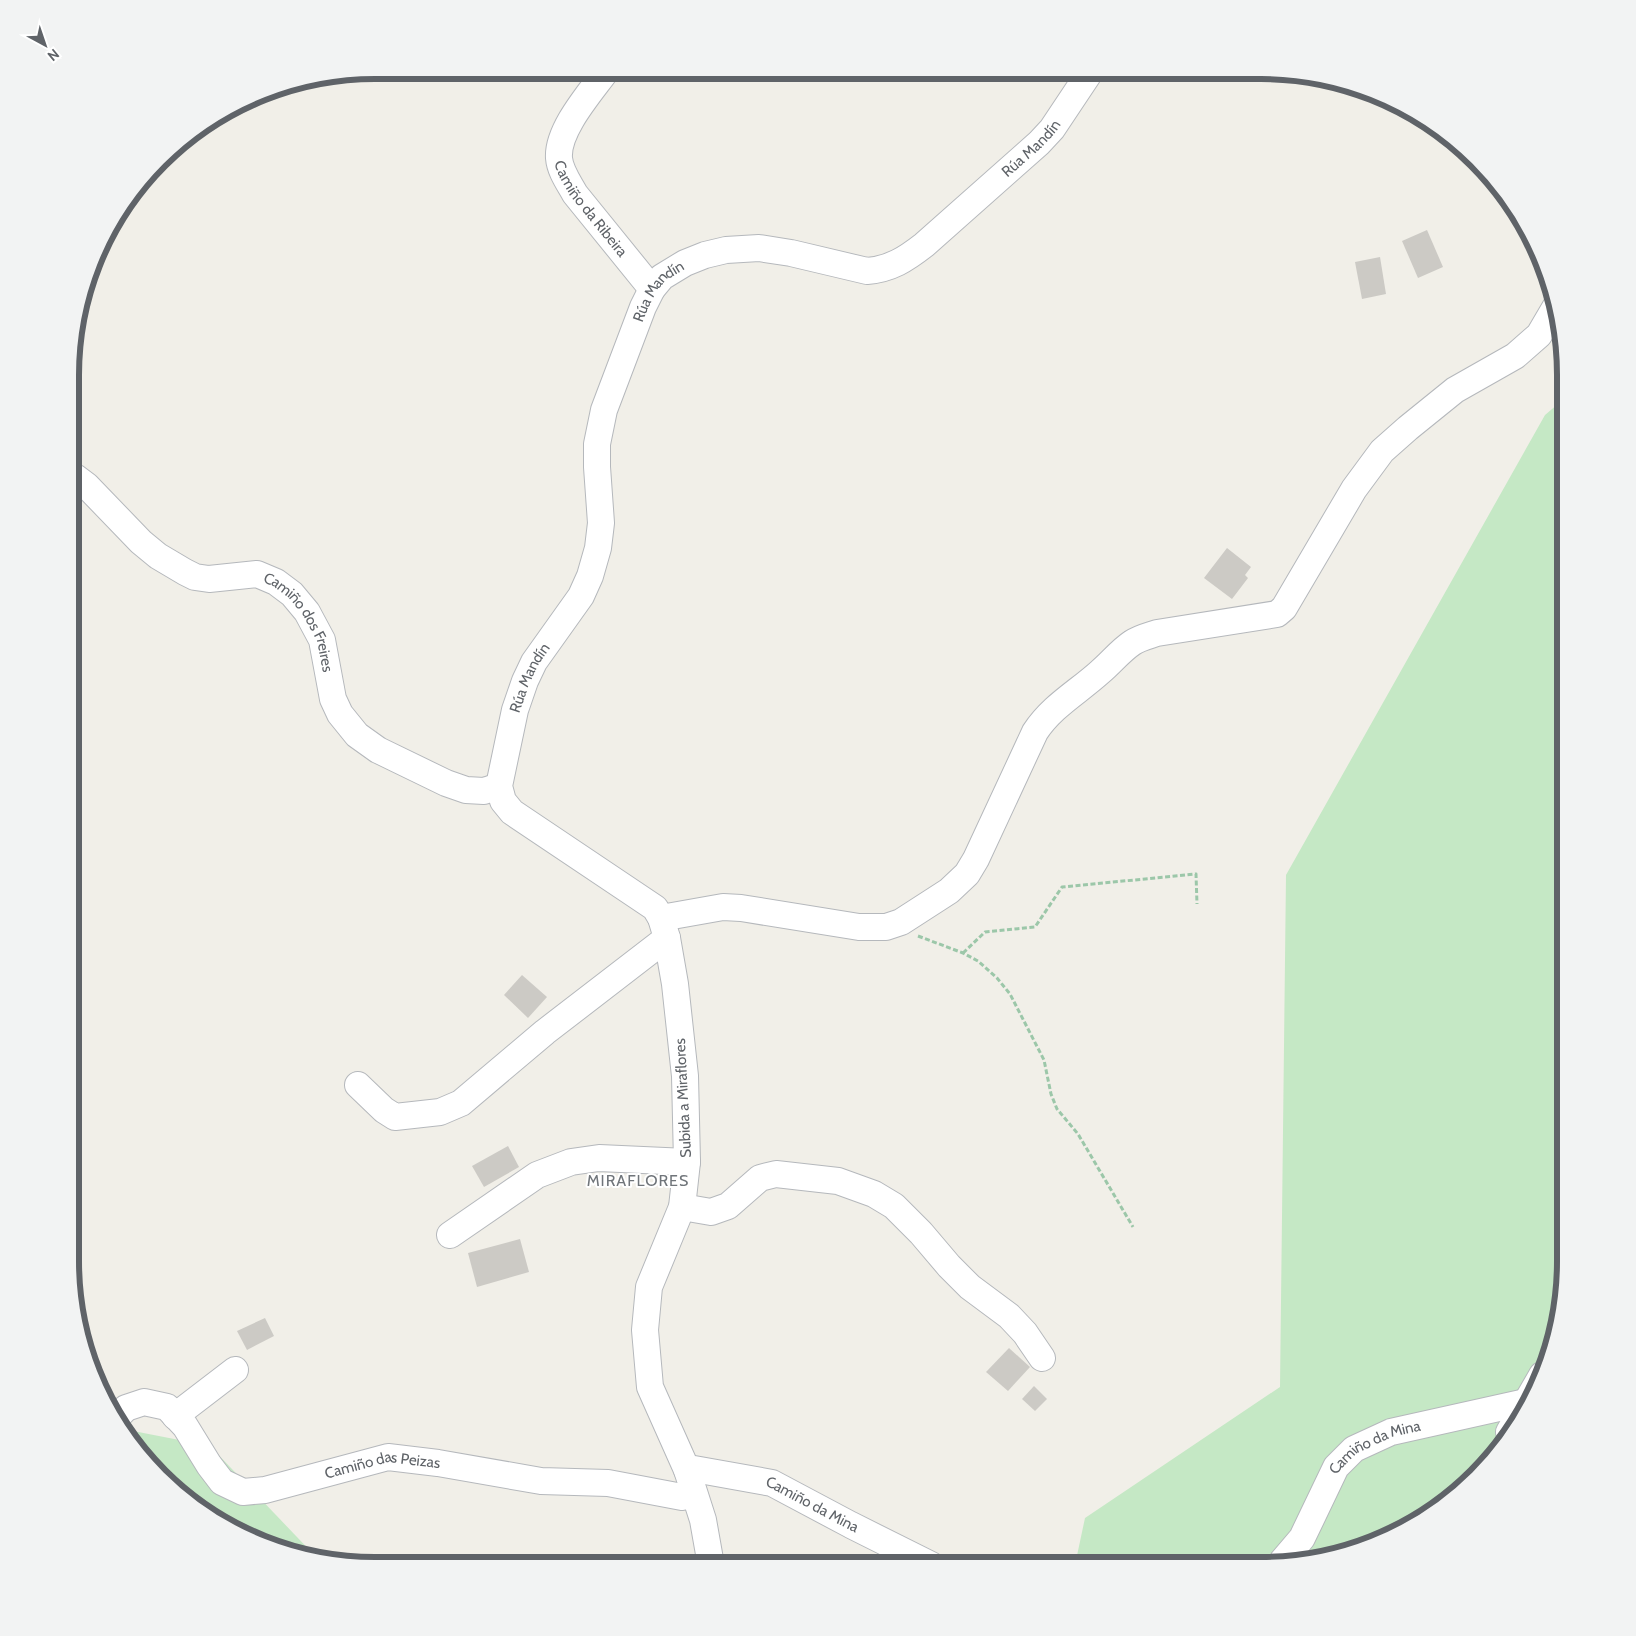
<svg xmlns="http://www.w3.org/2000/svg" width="1636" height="1636" font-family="Cabin,sans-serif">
	<rect width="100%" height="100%" fill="#f1efe8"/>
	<g fill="#c5e8c5">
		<polygon points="1565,398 1565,1281 1556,1341 1525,1414 1447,1503 1360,1550 1281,1565 1075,1565 1085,1518 1280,1387 1286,875 1545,415"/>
		<polygon points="123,1429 210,1446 318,1559 295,1556 222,1525 133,1447"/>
	</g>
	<g fill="#cccac5">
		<polygon points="1427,230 1443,267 1418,278 1402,241"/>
		<polygon points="1380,257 1386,294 1362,299 1355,262"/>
		<polygon points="1227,548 1251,567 1245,575 1248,578 1232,599 1204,578"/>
		<polygon points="74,582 81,583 75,610 74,610"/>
		<polygon points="522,975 547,997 528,1018 504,995"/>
		<polygon points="508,1146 519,1167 484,1187 472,1166"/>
		<polygon points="520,1239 529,1272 477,1287 468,1253"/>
		<polygon points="265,1318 274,1336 247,1350 237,1331"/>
		<polygon points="1009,1348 1030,1367 1008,1391 986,1372"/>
		<polygon points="1034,1386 1047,1399 1035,1411 1022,1399"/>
	</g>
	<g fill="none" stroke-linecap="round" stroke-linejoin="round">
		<defs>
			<g id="minor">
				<path id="s1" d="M606 71C590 93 557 130 559 158 560 171 569 183 575 194L652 289"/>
				<path id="s2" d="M75 477 87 486 141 542 158 556 185 572 195 577 209 579 257 574 276 582 292 594 307 612 322 640 333 699 340 714 357 735 378 750 446 783 466 790 484 791 499 786"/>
				<path d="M661 918 723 907 741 908 859 927H886L901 922 949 891 967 874 976 859 1035 732C1052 706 1078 692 1100 672 1111 663 1120 651 1132 643 1139 638 1148 636 1157 633L1277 614 1284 608 1354 489 1382 451 1408 428 1455 390 1515 356 1539 335 1556 306"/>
				<polyline points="358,1085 384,1110 395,1117 440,1112 461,1103 545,1032 667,938"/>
				<polyline points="682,1207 711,1212 728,1206 760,1178 776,1174 838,1181 874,1194 894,1206 921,1233 949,1266 970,1287 1009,1316 1025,1333 1042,1358"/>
				<polyline points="450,1235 537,1175 571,1162 599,1158 687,1162"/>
				<polyline points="175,1416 235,1370"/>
				<path id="s3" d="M117 1417 126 1408 144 1402 167 1407 185 1426 209 1465 222 1482 243 1492 265 1490 388 1457 438 1463 541 1481 608 1483 682 1497 694 1495"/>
				<polyline points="1509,1432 1542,1375"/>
				<path id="s4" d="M687 1470 694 1469 772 1483 851 1525 931 1565"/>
				<path id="s5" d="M711 1565 703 1520 687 1470 650 1387 645 1330 649 1287 682 1207 687 1162 685 1076 675 984 667 938 661 918 655 908 512 812 503 801 499 786 515 710 525 681 534 662 581 596 590 576 598 548 601 523 597 467V444L604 410 643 307 652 289 662 277 685 263 705 255 726 250 759 248 791 253 867 271C891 269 906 259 924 245L1039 143 1052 129 1090 72"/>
				<path id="s6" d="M1279 1565 1302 1538 1336 1467 1354 1449 1391 1432 1526 1402"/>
			</g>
		</defs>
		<use href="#minor" stroke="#b5b8bc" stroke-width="28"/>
		<g stroke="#9cc7a9" stroke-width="3" stroke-dasharray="5 2.5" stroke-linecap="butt">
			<polyline points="918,936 963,953 978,961 997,978 1010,994 1044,1060 1051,1094 1057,1109 1078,1134 1133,1227"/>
			<polyline points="963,953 985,932 1035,927 1062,887 1196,874 1197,904"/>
		</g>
		<use href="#minor" stroke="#fff" stroke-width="26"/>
	</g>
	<g text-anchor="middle" stroke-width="4" stroke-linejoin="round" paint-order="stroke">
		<g font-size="15" fill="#5f6368" stroke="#fff">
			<text dy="5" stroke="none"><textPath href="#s5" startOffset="1849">Rúa Mandín</textPath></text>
			<text dy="5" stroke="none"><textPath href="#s1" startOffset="161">Camiño da Ribeira</textPath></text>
			<text dy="5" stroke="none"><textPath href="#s5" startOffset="1414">Rúa Mandín</textPath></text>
			<text dy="5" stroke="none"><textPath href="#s2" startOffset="288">Camiño dos Freires</textPath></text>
			<text dy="5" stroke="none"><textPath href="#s5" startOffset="994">Rúa Mandín</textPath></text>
			<text transform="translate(683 1098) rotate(-93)" y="5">Subida a Miraflores</text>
			<text dy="5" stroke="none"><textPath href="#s6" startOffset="159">Camiño da Mina</textPath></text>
			<text dy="5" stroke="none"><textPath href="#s3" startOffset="315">Camiño das Peizas</textPath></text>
			<text dy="5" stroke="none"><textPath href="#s4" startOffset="132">Camiño da Mina</textPath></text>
		</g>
		<g font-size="16" letter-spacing="1" fill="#70757a" stroke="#fff">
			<text x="638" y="1186">MIRAFLORES</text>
		</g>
	</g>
	<path d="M0 0H1636V1636H0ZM375 79H1261A296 296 0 0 1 1557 375V1261A296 296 0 0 1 1261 1557H375A296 296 0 0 1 79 1261V375A296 296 0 0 1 375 79Z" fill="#f2f3f3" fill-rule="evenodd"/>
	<path fill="none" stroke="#5f6368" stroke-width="6" d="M375 79H1261A296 296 0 0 1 1557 375V1261A296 296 0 0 1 1261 1557H375A296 296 0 0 1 79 1261V375A296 296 0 0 1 375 79Z"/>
	<g transform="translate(45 45) rotate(140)" stroke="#ffffff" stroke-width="4" paint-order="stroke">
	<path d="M0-4L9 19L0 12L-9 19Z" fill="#5f6368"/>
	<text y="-8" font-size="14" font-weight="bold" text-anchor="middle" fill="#5f6368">N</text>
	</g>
</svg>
